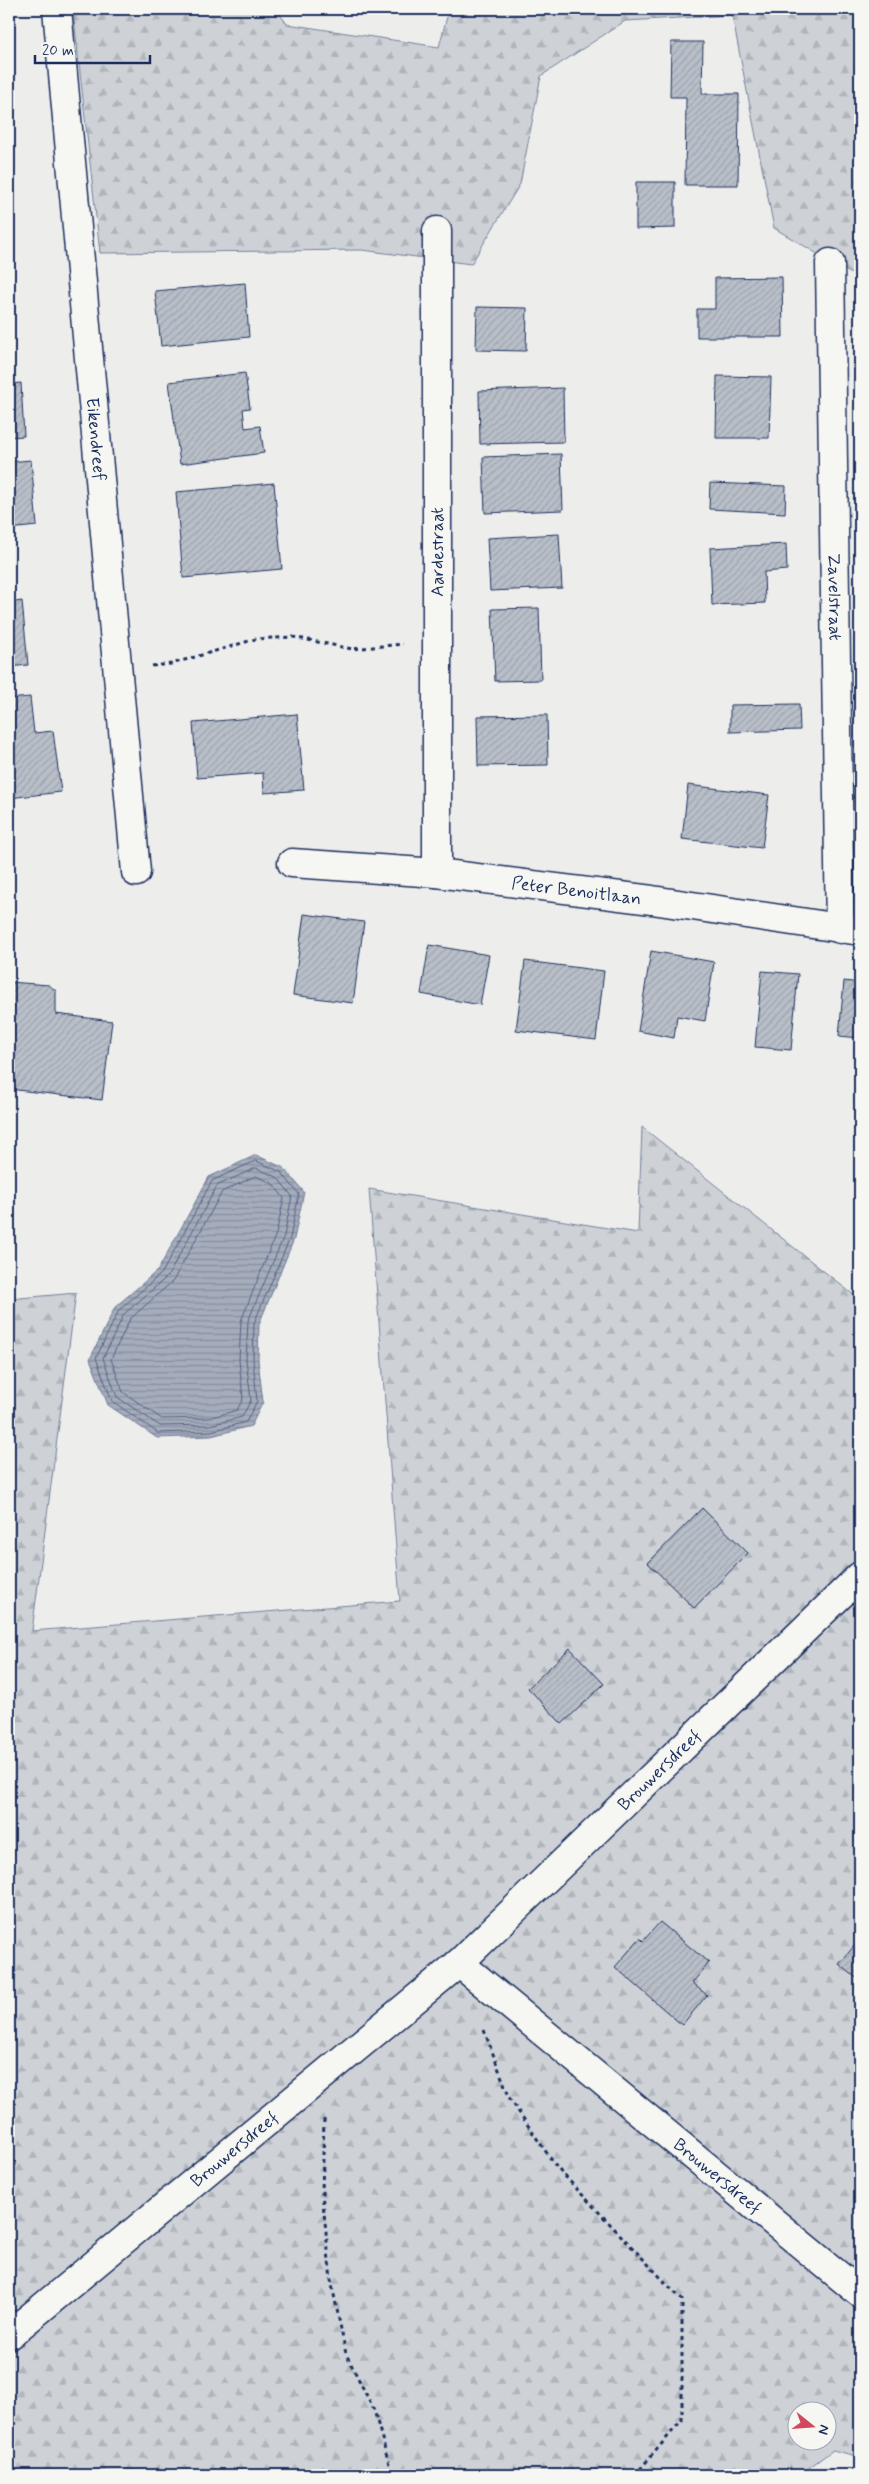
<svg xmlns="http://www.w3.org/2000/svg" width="869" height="2484" font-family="Mynerve,sans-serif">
	<defs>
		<pattern id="forest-firs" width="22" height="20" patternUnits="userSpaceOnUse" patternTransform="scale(1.25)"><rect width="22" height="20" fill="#ced2d7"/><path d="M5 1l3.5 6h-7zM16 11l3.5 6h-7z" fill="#b0b5bb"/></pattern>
		<pattern id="water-rules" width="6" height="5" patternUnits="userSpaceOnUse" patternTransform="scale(1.25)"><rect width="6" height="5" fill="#a5acbc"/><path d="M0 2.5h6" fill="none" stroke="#868c9c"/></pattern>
		<pattern id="building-hatch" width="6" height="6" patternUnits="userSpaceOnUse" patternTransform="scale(1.25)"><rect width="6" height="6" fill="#b9bfc8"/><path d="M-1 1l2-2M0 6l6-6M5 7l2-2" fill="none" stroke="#9ea4ae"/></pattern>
	</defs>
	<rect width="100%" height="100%" fill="#edeeec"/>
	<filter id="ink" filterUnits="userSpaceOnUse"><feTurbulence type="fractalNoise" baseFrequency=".02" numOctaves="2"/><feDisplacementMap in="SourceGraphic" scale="10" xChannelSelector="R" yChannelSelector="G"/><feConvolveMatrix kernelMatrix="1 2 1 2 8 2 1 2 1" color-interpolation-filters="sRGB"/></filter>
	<g filter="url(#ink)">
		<g fill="url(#forest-firs)" stroke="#74809a" fill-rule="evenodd">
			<polygon points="73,9 276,9 287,24 439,47 449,9 860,9 860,279 774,228 732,15 625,21 541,76 520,184 471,264 362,250 100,253"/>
			<path d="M642 1127 860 1300V2457L833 2450 799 2475H9V1299L76 1293 32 1631 400 1601 369 1189 638 1233ZM796 2412H826V2442H796Z"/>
		</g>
		<polygon fill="url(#water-rules)" stroke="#6e7a96" points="256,1155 284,1168 304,1192 294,1239 259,1324 258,1360 263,1402 251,1426 211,1436 157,1438 108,1405 90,1359 115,1307 158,1270 209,1177"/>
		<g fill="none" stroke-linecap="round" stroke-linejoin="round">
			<g stroke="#526184" stroke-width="1">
				<polygon points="256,1161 281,1172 299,1194 290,1238 254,1323 253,1360 257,1401 246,1422 211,1431 158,1433 112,1401 96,1358 119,1310 162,1273 212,1181"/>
				<polygon points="256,1168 277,1177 292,1196 284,1236 248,1321 246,1360 251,1400 242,1417 210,1425 160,1426 117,1397 103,1358 124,1314 168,1276 217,1186"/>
				<polygon points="256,1176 272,1183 284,1198 276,1234 241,1321 239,1360 243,1399 237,1410 209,1418 162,1419 123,1392 111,1359 130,1319 173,1281 222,1192"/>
			</g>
		</g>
		<g fill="url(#building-hatch)" stroke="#1b2f5e">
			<polygon points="671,42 703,42 702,94 739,94 738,185 685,185 686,97 670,97"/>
			<polygon points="636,182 675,182 675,228 636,229"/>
			<polygon points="782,277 783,337 697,337 697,309 715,309 715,278"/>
			<polygon points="245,283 249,337 161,346 155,291"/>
			<polygon points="477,307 527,308 526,351 476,350"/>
			<polygon points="245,373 250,408 243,409 245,428 260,426 264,453 180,464 169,382"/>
			<polygon points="717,376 771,377 769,438 716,438"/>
			<polygon points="21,383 24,436 9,437 9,384"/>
			<polygon points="563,388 564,442 480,444 479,391"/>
			<polygon points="561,454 563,510 485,513 483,457"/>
			<polygon points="31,460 37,526 9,529 9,462"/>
			<polygon points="274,483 282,569 183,578 176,492"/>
			<polygon points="710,483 786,486 785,513 709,509"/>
			<polygon points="559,534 562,588 490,591 487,538"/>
			<polygon points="786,544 787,570 764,572 765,603 712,605 710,548"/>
			<polygon points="22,601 28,665 9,667 9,603"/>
			<polygon points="539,608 541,680 495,681 492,609"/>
			<polygon points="30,697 34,733 53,731 61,792 9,798 9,699"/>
			<polygon points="799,704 800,730 730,732 730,705"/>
			<polygon points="297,714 304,790 264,793 263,773 197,778 193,723"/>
			<polygon points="547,715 548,765 478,766 477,716"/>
			<polygon points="688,785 769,795 762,848 682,839"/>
			<polygon points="304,914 364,922 353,1003 293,995"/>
			<polygon points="429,945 489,955 480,1005 421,994"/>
			<polygon points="651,951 714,962 705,1021 677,1016 674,1038 638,1031"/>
			<polygon points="525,961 604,971 596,1040 516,1030"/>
			<polygon points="762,971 798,974 791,1050 755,1047"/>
			<polygon points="844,981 860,983 860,1038 839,1036"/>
			<polygon points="9,982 49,985 56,991 56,1014 112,1021 102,1100 9,1089"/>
			<polygon points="702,1508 748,1553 694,1608 648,1563"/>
			<polygon points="570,1648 604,1684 562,1724 528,1688"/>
			<polygon points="660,1922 709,1963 692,1983 707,1995 682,2025 615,1967 640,1938 643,1941"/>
			<polygon points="860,1939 860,1981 839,1964"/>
		</g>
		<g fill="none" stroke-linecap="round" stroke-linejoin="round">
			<defs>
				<g id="street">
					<path id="s1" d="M57 9 136 872"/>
					<polyline points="437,231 437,873"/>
					<path id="s2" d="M830 263 840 929"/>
					<path id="s3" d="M292 863 437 873 652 900 860 931"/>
					<path id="s4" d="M459 1963 860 2293"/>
					<path id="s5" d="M9 2335 459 1963 860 1576"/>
				</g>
			</defs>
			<use href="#street" stroke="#1b2f5e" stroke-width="31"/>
			<g stroke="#1b2f5e" stroke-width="3" stroke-dasharray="4 4" stroke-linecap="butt">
				<polyline points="152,666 171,664 256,639 293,637 352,649 403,644"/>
				<polyline points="484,2030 510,2099 557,2168 682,2300 682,2420 635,2475"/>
				<polyline points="324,2119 322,2193 331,2280 346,2354 374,2410 392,2475"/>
			</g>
			<use href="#street" stroke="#f6f6f2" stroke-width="28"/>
		</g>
	</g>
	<g text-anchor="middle" stroke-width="4.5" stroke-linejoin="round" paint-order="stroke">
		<g font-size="18" fill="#1b2f5e" stroke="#f6f6f2">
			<text dy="6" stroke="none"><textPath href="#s1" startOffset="432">Eikendreef</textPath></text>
			<text transform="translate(437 552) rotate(-90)" y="6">Aardestraat</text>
			<text dy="6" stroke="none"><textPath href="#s2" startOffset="334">Zavelstraat</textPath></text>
			<text dy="6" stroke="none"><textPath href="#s3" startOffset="286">Peter Benoitlaan</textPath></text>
			<text dy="6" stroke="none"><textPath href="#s5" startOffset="862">Brouwersdreef</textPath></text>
			<text dy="6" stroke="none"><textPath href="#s5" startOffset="292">Brouwersdreef</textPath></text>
			<text dy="6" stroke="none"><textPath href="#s4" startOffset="335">Brouwersdreef</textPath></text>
		</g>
	</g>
	<rect width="869" height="2484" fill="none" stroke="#f6f6f2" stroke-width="30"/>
	<rect x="15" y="15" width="839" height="2454" fill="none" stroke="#1b2f5e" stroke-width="2" filter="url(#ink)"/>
	<g transform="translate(812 2426) rotate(107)"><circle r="24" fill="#f6f6f2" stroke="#9ea6b7"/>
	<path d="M0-4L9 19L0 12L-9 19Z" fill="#d1495b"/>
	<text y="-8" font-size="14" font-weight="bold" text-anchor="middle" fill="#1b2f5e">N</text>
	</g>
	<path d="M35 55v8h115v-8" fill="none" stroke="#1b2f5e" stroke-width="2.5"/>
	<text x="42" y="55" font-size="15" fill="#1b2f5e" stroke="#f6f6f2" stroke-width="4" paint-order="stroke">20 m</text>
</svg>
